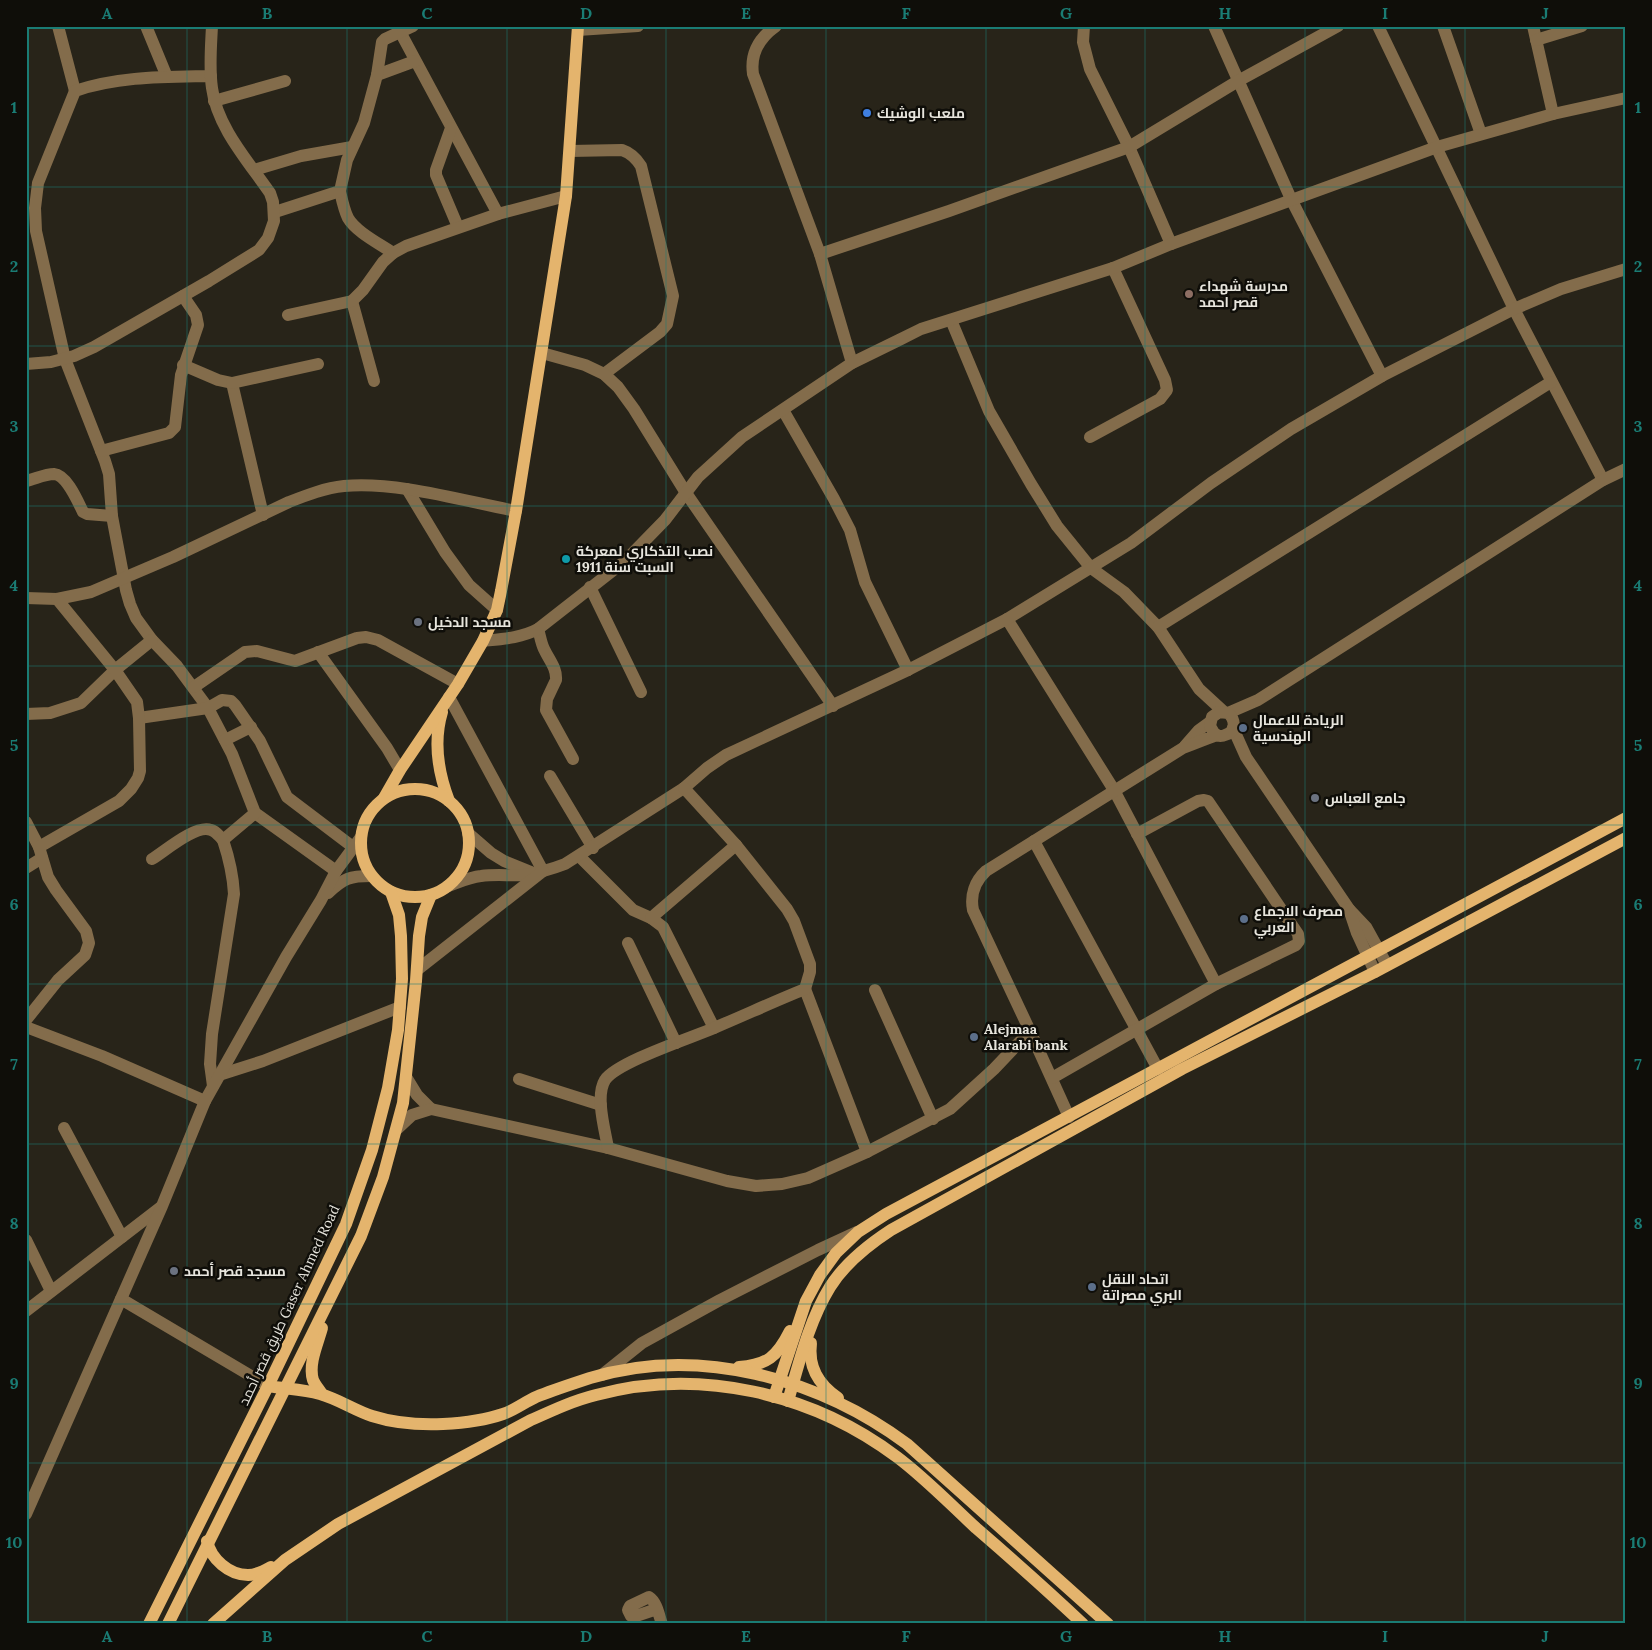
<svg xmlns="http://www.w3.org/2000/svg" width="1652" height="1650" font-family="Lora,Cairo,serif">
	<rect width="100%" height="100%" fill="#282419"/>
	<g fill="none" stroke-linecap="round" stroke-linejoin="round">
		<g stroke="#836c4b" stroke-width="12">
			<polyline points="58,26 75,91"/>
			<polyline points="146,26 167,77"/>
			<polyline points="397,26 498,214"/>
			<path d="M776 26C759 38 750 53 753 74L820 254 852 363"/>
			<polyline points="1084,26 1083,42 1090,69 1129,147 1171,244"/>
			<polyline points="1214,26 1291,199 1382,376"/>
			<polyline points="1378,26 1514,309 1603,480"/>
			<polyline points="1443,26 1481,134"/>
			<polyline points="1533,26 1553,114"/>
			<polyline points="578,30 638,26"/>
			<polyline points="1536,40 1582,26"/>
			<polyline points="377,75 415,61"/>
			<path d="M211 76C165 77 119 76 75 91L38 183 35 208 36 231 65 359 105 461 109 474 112 516 126 590 130 604 136 618 152 640 177 666 208 708 232 754 255 813 336 871"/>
			<polyline points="214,101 285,81"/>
			<polyline points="451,128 436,170 436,175 458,227"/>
			<path d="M570 151 622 150C631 153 636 158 641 166L673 296 667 324 660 332 604 374"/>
			<polyline points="254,170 301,156 352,147"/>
			<path d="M340 191C342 200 344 210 348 218 356 232 380 244 393 253"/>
			<polyline points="275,212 340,191 347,160 364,123 377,75 382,42 385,39 413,26"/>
			<polyline points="820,254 949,211 1129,147 1238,81 1338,26"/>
			<polyline points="352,301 374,381"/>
			<polyline points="288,315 352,301 363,290 383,262 393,253 406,246 498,214 566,196"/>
			<polyline points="951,320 989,411 1031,484 1057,526 1091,568 1124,592 1158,627 1199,689 1224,712"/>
			<polyline points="542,353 585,365 604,374 618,387 634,409 686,493 833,706"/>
			<path d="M26 364 51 362 74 356 94 347 209 281 259 250 268 238 274 221 273 202 270 193C248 161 217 127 212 88 209 68 211 47 212 26"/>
			<polyline points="183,365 218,380 232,383 263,515"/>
			<polyline points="232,383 318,364"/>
			<polyline points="783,410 834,499 850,530 865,582 908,670"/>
			<polyline points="1090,437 1160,399 1167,390 1165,380 1113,268"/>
			<polyline points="101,451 169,433 175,427 181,375 198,325 196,315 183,296"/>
			<path d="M26 481C35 479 45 474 54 474 67 475 78 502 83 512L87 514 112 516"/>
			<polyline points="407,489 445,552 469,585 497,610"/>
			<polyline points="590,587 641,692"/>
			<path d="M26 598 57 599 91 592 173 557 289 502C307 495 325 488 344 486 396 481 464 501 516 511"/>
			<polyline points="1007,619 1114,790 1216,984"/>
			<polyline points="1158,627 1551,382"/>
			<path d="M538 629C540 635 541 643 544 649 549 660 557 668 556 680L547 699 546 710 573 759"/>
			<path d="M483 641C502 639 521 638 538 629L625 561 665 520 698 477 742 437 852 363 899 340 921 329 1113 268 1171 244 1437 147 1553 114 1626 98"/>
			<polyline points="318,652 387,748 400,770"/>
			<polyline points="194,687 245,652 257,651 295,661 357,638 366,637 378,640 458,684"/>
			<polyline points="1228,713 1258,700 1603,480 1626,469"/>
			<polyline points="26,714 50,713 81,703 115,670 152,640"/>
			<polyline points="139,718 208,708 222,700 231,701 235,705 260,741 287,797 353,847"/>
			<polyline points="1233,728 1246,757 1349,909 1366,927 1387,965"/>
			<polyline points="225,740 251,727"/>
			<polyline points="1185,746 1199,730 1210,722"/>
			<polyline points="550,776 593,848"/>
			<polyline points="26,822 39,847"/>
			<polyline points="468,833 491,853 504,861 531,872"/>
			<polyline points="1034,841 1158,1069"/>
			<polyline points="579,856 633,910 651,918 663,927 714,1028"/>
			<path d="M152 859C165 851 196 824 211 830 216 831 219 836 223 840"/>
			<polyline points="26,868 42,858"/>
			<path d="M448 886C459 882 470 877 481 876 496 874 510 876 524 875 538 873 552 869 565 864L684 788 707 768 726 755 908 670 1007 619 1131 543 1211 483 1291 429 1382 376 1514 309 1561 289 1626 269"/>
			<path d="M328 893C344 878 350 876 371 876"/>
			<polyline points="1349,909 1357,933 1375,972"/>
			<polyline points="651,918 736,845"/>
			<polyline points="628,943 676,1043"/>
			<polyline points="417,970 543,871 449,697"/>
			<polyline points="805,989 867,1152"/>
			<polyline points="875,990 933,1119"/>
			<polyline points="26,1020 58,980 85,955 89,943 86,931 56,890 48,877 39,847 119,801 131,789 138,778 140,771 139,718 137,702 115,670 57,599"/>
			<polyline points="26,1027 102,1056 205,1101"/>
			<polyline points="1030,1031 1069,1117"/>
			<polyline points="219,1075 263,1061 400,1007"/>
			<polyline points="406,1077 417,1095 431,1109"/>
			<polyline points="1052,1078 1216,984 1296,945 1299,941 1298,934 1208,801 1204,800 1198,801 1137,834"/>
			<polyline points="519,1079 601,1105"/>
			<path d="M213 1086 210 1064 212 1034 234 894C233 875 229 858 223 840L255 813"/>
			<polyline points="64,1128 122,1237"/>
			<path d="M397 1129 412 1115 431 1109 608 1148 727 1181 756 1186 782 1184 808 1178 867 1152 950 1109 994 1069 1030 1031 973 910C970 895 975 881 986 871L1183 748C1193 744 1203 740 1214 736 1218 735 1221 737 1225 735 1236 732 1236 720 1228 713L1219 712 1212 717 1210 726 1214 733 1217 735"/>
			<path d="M608 1148C605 1130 595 1096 605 1080 617 1062 691 1038 714 1028 745 1015 775 1001 805 989L810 972V964L794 921 787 909 736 845 684 788"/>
			<polyline points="26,1240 51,1291"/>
			<polyline points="121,1299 268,1386"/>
			<polyline points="26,1311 161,1207"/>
			<polyline points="602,1375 642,1343 720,1300 818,1250 857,1232"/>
			<polyline points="26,1514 162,1206 205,1101 286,957 321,900 336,871 361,837"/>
			<path d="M657 1609 633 1617 631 1616 628 1610 630 1606 649 1597C657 1602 659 1616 662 1624"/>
		</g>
		<g stroke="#e4b46d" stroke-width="12">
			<path d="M442 712C433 742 438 772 449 801"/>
			<circle cx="415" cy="843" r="54"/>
			<polyline points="384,798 400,770 458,684 483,641 497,610 501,591 516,511 566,196 578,26"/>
			<path d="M811 1343C808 1367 818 1384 838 1398"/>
			<path d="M739 1367C767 1365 777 1357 790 1331"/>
			<path d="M268 1386C286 1389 303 1389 320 1394 338 1399 354 1410 372 1416 394 1423 420 1425 443 1424 463 1423 483 1421 503 1414 515 1410 525 1402 536 1397 553 1390 572 1384 590 1378 698 1345 818 1378 907 1444L1108 1624"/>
			<path d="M322 1394C319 1389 315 1385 313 1380 308 1364 318 1343 322 1328"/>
			<polyline points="774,1397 806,1301 820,1275 836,1253 858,1232 886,1214 1626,818"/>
			<path d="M788 1401C799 1363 809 1321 830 1287 845 1263 868 1245 891 1230L1182 1069 1375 972 1626 838"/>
			<path d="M207 1541C211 1559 229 1575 248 1575 256 1575 264 1571 271 1567"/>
			<polyline points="149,1624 268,1386 346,1224 372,1150 388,1088 398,1030 402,979 401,936 399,915 391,892"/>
			<polyline points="168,1624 361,1236 383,1177 403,1103 416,981 419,936 422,917 431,895"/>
			<path d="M213 1624 285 1560 338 1524 529 1421C551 1411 572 1401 596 1395 699 1367 812 1393 897 1457 925 1478 950 1504 976 1528 1012 1559 1048 1591 1083 1624"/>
		</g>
	</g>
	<path fill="none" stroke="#1a7c74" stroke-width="1" stroke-opacity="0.55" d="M187 26V1624M347 26V1624M507 26V1624M666 26V1624M826 26V1624M986 26V1624M1145 26V1624M1305 26V1624M1465 26V1624M26 187H1626M26 346H1626M26 506H1626M26 666H1626M26 825H1626M26 984H1626M26 1144H1626M26 1304H1626M26 1463H1626"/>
	<circle fill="#3f7fe0" stroke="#0f0e09" stroke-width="2" cx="867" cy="113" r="5"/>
	<circle fill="#8d6e63" stroke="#0f0e09" stroke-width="2" cx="1189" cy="294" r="5"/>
	<circle fill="#0f9aa8" stroke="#0f0e09" stroke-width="2" cx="566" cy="559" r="5"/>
	<g fill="#6b7280" stroke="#0f0e09" stroke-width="2">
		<circle cx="418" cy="622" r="5"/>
		<circle cx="1315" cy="798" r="5"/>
		<circle cx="174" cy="1271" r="5"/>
	</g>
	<g fill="#5c6f8a" stroke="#0f0e09" stroke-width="2">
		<circle cx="1243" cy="728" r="5"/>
		<circle cx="1244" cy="919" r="5"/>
		<circle cx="974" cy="1037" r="5"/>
		<circle cx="1092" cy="1287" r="5"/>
	</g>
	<g text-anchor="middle" stroke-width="5" stroke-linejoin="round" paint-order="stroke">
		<g font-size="14" font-weight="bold" fill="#e7e5dd" stroke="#0f0e09" text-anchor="start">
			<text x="877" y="118">ملعب الوشيك</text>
			<text x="1199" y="291">مدرسة شهداء<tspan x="1199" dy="16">قصر احمد</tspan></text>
			<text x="576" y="556">نصب التذكاري لمعركة<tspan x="576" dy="16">السبت سنة 1911</tspan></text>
			<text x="428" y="627">مسجد الدخيل</text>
			<text x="1253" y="725">الريادة للاعمال<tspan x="1253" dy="16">الهندسية</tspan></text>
			<text x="1325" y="803">جامع العباس</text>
			<text x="1254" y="916">مصرف الاجماع<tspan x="1254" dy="16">العربي</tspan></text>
			<text x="984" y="1034">Alejmaa<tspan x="984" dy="16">Alarabi bank</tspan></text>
			<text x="184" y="1276">مسجد قصر أحمد</text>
			<text x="1102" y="1284">اتحاد النقل<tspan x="1102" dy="16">البري مصراتة</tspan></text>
		</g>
		<g font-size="14" fill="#e7e5dd" stroke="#0f0e09">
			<text transform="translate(289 1305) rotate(-65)" y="5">طريق قصر أحمد Gaser Ahmed Road</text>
		</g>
	</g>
	<rect width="1652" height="1650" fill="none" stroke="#0f0e09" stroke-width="55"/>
	<rect x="28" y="28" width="1596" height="1594" fill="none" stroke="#1a7c74" stroke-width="2"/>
	<g font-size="16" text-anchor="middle" font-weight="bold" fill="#1a7c74">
		<text x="107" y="19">A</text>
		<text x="267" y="19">B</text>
		<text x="427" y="19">C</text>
		<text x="586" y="19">D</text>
		<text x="746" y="19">E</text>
		<text x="906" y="19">F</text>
		<text x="1066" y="19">G</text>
		<text x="1225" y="19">H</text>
		<text x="1385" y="19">I</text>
		<text x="1545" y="19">J</text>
		<text x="14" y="113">1</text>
		<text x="1638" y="113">1</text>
		<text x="14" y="272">2</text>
		<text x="1638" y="272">2</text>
		<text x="14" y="432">3</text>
		<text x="1638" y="432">3</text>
		<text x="14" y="591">4</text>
		<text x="1638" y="591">4</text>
		<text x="14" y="751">5</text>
		<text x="1638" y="751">5</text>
		<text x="14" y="910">6</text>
		<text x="1638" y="910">6</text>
		<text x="14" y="1070">7</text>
		<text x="1638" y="1070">7</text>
		<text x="14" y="1229">8</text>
		<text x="1638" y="1229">8</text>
		<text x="14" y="1389">9</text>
		<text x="1638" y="1389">9</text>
		<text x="14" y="1548">10</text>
		<text x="1638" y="1548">10</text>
		<text x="107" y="1642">A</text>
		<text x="267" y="1642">B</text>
		<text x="427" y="1642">C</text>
		<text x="586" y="1642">D</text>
		<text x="746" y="1642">E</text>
		<text x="906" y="1642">F</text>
		<text x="1066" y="1642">G</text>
		<text x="1225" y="1642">H</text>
		<text x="1385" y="1642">I</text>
		<text x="1545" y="1642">J</text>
	</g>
</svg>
